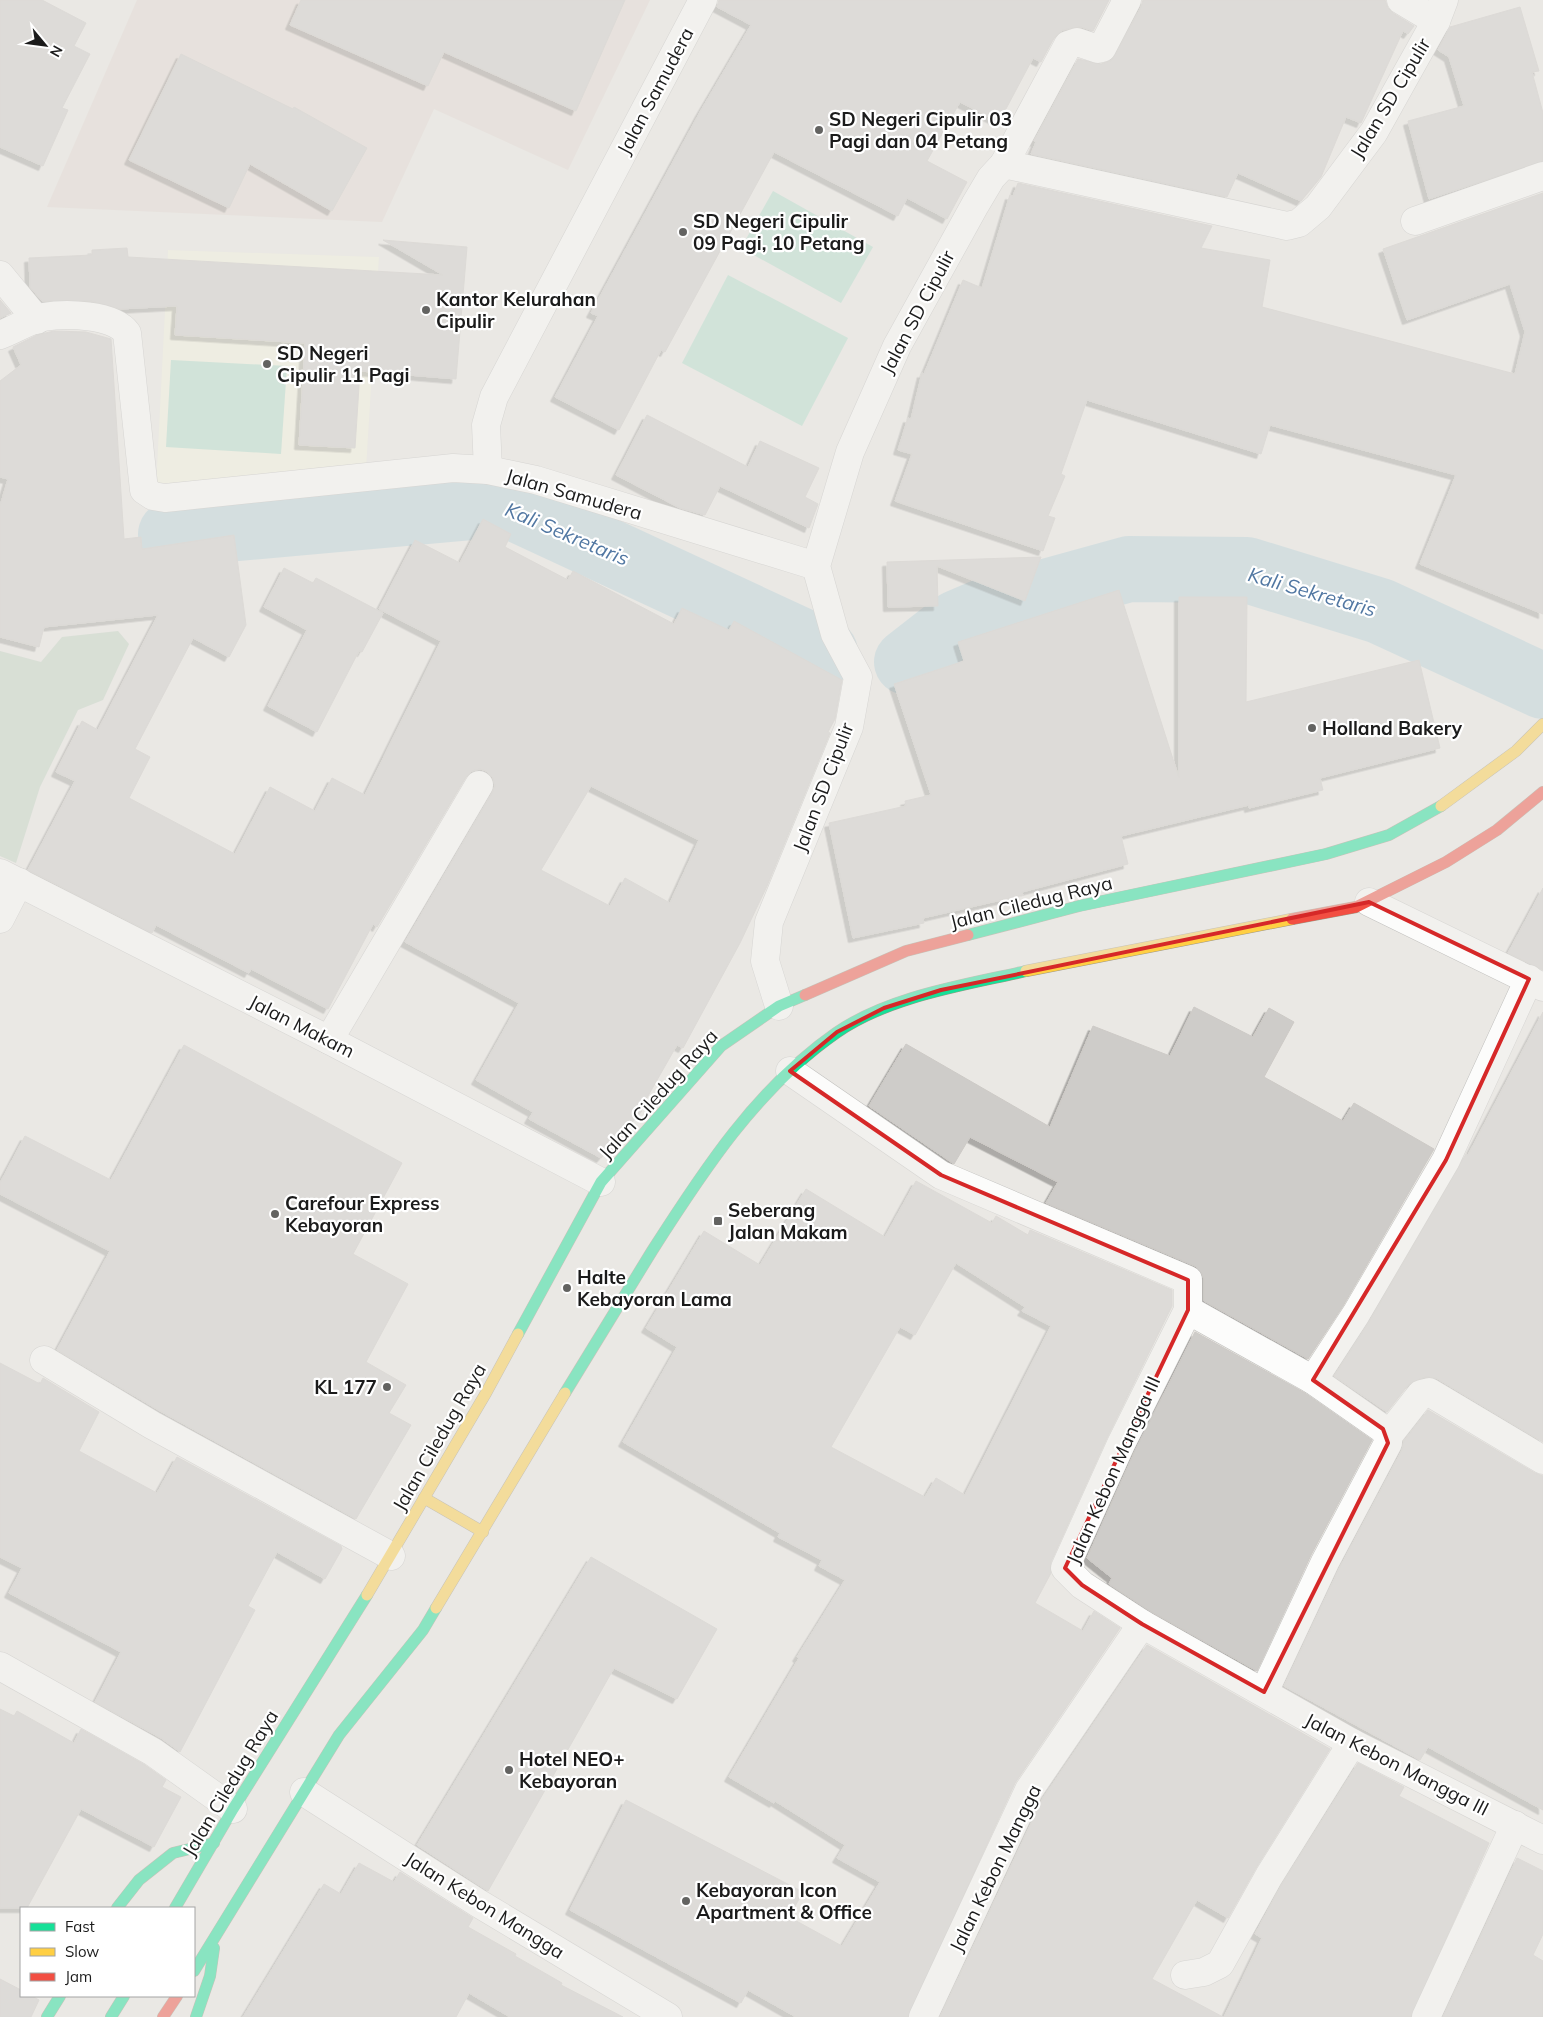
<svg xmlns="http://www.w3.org/2000/svg" width="1543" height="2017" font-family="Mulish,sans-serif">
	<defs>
		<filter id="shadow"><feDropShadow dx="-4.5" dy="4.5" stdDeviation="0" flood-color="#0004"/></filter>
	</defs>
	<rect width="100%" height="100%" fill="#eae8e4"/>
	<polygon fill="#f3f3df" points="168,250 379,257 366,470 156,487"/>
	<polygon fill="#e4dad4" points="137,0 650,0 568,170 434,109 382,222 47,207"/>
	<polygon fill="#c4d4c4" points="118,631 129,644 103,700 78,710 40,787 16,863 0,856 0,651 41,662 62,637"/>
	<g fill="#b3decc">
		<polygon points="773,191 873,247 841,303 741,248"/>
		<polygon points="728,275 848,338 802,426 682,363"/>
		<polygon points="171,360 287,366 281,454 166,447"/>
	</g>
	<g fill="none" stroke-linecap="round" stroke-linejoin="round">
		<g stroke="#bad3da" stroke-width="66">
			<polyline points="171,534 506,504 825,652"/>
			<polyline points="907,662 957,623 999,605 1129,569 1247,570 1380,611 1543,686"/>
		</g>
	</g>
	<g fill="#ceccc9" stroke="#cdcac6" fill-rule="evenodd" filter="url(#shadow)">
		<polygon points="0,0 42,0 86,23 74,46 90,54 62,108 68,110 43,166 0,147"/>
		<polygon points="301,0 625,0 576,111 444,52 428,86 290,25"/>
		<polygon points="719,0 1109,0 1093,31 1081,27 1063,30 1054,38 1041,62 1033,58 999,122 960,102 927,161 967,182 947,219 907,198 898,216 774,152 665,352 661,350 619,430 555,397 598,316 591,313 700,112 751,25 717,7"/>
		<polygon points="1143,0 1385,0 1388,8 1393,13 1414,26 1408,34 1403,31 1361,123 1346,117 1321,177 1301,201 1238,173 1227,197 1031,154 1036,142 1034,141 1078,59 1101,64 1112,60 1141,7"/>
		<polygon points="1520,7 1539,71 1532,72 1543,113 1543,161 1429,199 1408,121 1464,106 1449,57 1438,50 1450,27"/>
		<polygon points="181,54 293,109 294,107 367,148 332,211 250,164 229,208 129,160"/>
		<polygon points="1018,183 1212,226 1201,248 1270,260 1262,307 1515,374 1525,332 1510,284 1407,320 1383,249 1543,193 1543,614 1420,564 1456,475 1270,425 1261,454 1087,400 1061,474 1065,476 1048,516 1055,518 1043,551 895,501 912,454 898,450 908,418 911,419 922,373 924,374 963,280 982,288 1010,195 1013,196"/>
		<polygon points="383,240 467,247 456,379 360,371 355,448 299,445 305,343 175,335 177,306 120,309 90,301 42,301 30,287 29,258 92,255 92,250 127,248 128,257 443,275"/>
		<polygon points="0,300 11,313 0,318"/>
		<path d="M54 331 86 332 111 339 124 539 141 537 142 549 234 535 246 625 229 657 193 638 135 749 150 757 129 798 235 854 270 787 315 811 332 778 365 795 441 641 379 609 415 540 460 563 483 519 511 534 505 547 568 580 573 571 674 624 682 608 729 630 734 621 842 680 835 719 828 732 830 733 767 886 740 943 683 1048 677 1045 640 1110 642 1111 601 1158 529 1119 533 1112 476 1080 519 1003 405 942 492 793 495 786 493 778 486 771 480 769 472 771 466 777 377 927 373 924 328 1009 251 969 249 973 156 925 152 933 28 870 75 781 56 772 82 721 98 730 158 615 44 627 39 647 0 637V506L8 479 0 477V381L21 365 13 347 37 335ZM591 786 699 840 670 903 625 878 610 906 541 870Z"/>
		<polygon points="647,415 748,467 760,441 819,468 805,497 818,504 809,528 720,486 705,515 680,508 616,475"/>
		<polygon points="1041,557 1025,601 937,566 938,606 888,607 887,562"/>
		<polygon points="284,568 313,583 316,578 383,613 362,652 359,651 317,732 268,706 307,630 264,607"/>
		<polygon points="1119,590 1179,778 1179,597 1247,597 1246,702 1419,660 1440,748 1320,778 1323,790 1249,808 1249,805 1121,836 1128,864 1022,892 1023,895 923,918 924,923 853,938 829,823 906,806 905,801 931,795 894,684 964,661 958,642"/>
		<polygon points="1543,888 1543,970 1508,953"/>
		<polygon points="1194,1007 1253,1037 1269,1008 1294,1022 1264,1077 1343,1121 1354,1103 1434,1149 1343,1306 1308,1359 1204,1301 1204,1279 1201,1272 1195,1266 1046,1203 1058,1182 970,1137 954,1164 869,1106 906,1044 1050,1127 1093,1026 1170,1056"/>
		<polygon points="1543,1012 1543,1442 1436,1378 1425,1377 1409,1384 1387,1412 1334,1376 1369,1322 1466,1154 1468,1155"/>
		<polygon points="184,1045 402,1163 353,1254 408,1284 366,1362 406,1385 389,1413 411,1425 356,1519 160,1411 57,1350 110,1251 0,1194 0,1183 25,1136 111,1180"/>
		<path d="M916 1181 992 1223 996 1216 1028 1235 1030 1230 1172 1290V1306L1107 1438 1051 1562V1573L1035 1603 1083 1631 1094 1611 1120 1628 1015 1783 908 2017H796L748 1990 741 2003 570 1910 626 1800 803 1892 789 1917 842 1946 880 1882 837 1858 845 1845 775 1801 774 1803 729 1777 799 1658 797 1657 845 1580 819 1566 822 1560 778 1537 780 1533 623 1442 677 1347 646 1328 704 1231 760 1265 806 1189 885 1237ZM956 1263 1025 1307 1022 1311 1051 1326 965 1495 936 1478 925 1497 831 1447 900 1327 915 1335Z"/>
		<polygon points="1195,1332 1305,1393 1372,1440 1311,1555 1257,1671 1150,1611 1109,1584 1112,1578 1087,1558 1135,1451"/>
		<polygon points="0,1363 40,1384 43,1378 99,1412 79,1451 157,1493 177,1457 341,1546 342,1549 325,1579 277,1552 248,1606 255,1610 180,1752 161,1738 95,1702 121,1652 9,1593 22,1568 0,1557"/>
		<polygon points="1428,1410 1535,1473 1543,1476 1543,1810 1428,1747 1420,1760 1284,1686 1339,1569 1402,1450 1404,1441"/>
		<polygon points="591,1557 717,1629 677,1699 614,1668 488,1891 417,1845"/>
		<polygon points="1147,1645 1330,1749 1256,1868 1228,1918 1197,1900 1152,1979 1223,2017 940,2017 1043,1798"/>
		<polygon points="0,1709 14,1716 17,1711 74,1743 81,1729 145,1765 166,1780 162,1787 181,1797 154,1847 81,1809 27,1908 0,1908"/>
		<polygon points="1358,1763 1404,1787 1399,1796 1489,1843 1411,2017 1224,2017 1262,1938 1255,1934 1282,1884"/>
		<polygon points="1517,1858 1543,1871 1543,1934 1533,1955 1543,1961 1543,2017 1443,2017"/>
		<polygon points="359,1863 394,1882 400,1872 473,1918 468,1927 516,1954 515,1956 562,1983 561,1985 623,2017 510,2017 469,1993 456,2017 243,2017 324,1884 341,1894"/>
		<polygon points="0,1979 21,1990 21,1996 32,1996 39,2000 31,2017 0,2017"/>
	</g>
	<g fill="none" stroke-linecap="round" stroke-linejoin="round">
		<defs>
			<g id="street">
				<polyline points="1401,0 1436,21"/>
				<polyline points="1004,164 1287,226 1299,223 1318,207 1374,132 1436,21 1444,0"/>
				<polyline points="1415,221 1543,176"/>
				<polyline points="0,275 37,320"/>
				<path d="M0 335C14 330 29 320 43 317 66 313 113 314 127 333L144 490 153 496 165 498 453 468 488 470 536 480 816 566"/>
				<polyline points="488,470 486,425 494,397 703,0"/>
				<polyline points="0,873 329,1040 601,1182"/>
				<polyline points="1369,902 1543,987"/>
				<polyline points="0,919 19,882"/>
				<polyline points="779,1006 765,961 769,922 849,727 858,677 835,634 816,566 850,452 897,346 975,205 991,178 1004,164 1068,45 1077,42 1098,49 1102,48 1127,0"/>
				<polyline points="329,1040 479,785"/>
				<polyline points="790,1071 941,1175 1188,1280 1188,1310 1121,1444 1065,1568 1082,1585 1142,1624 1352,1743 1543,1840"/>
				<polyline points="1188,1310 1313,1380 1383,1429 1388,1436 1388,1443 1325,1562 1264,1692"/>
				<polyline points="44,1360 152,1425 391,1556"/>
				<polyline points="1313,1380 1356,1314 1446,1160 1529,979"/>
				<polyline points="1388,1436 1421,1394 1429,1392 1543,1460"/>
				<polyline points="0,1666 153,1752 233,1809"/>
				<polyline points="304,1792 478,1903 668,2017"/>
				<polyline points="1185,1975 1204,1972 1220,1964 1269,1876 1352,1743"/>
				<polyline points="923,2017 1029,1790 1142,1624"/>
				<polyline points="1426,2017 1515,1825"/>
			</g>
			<g id="fast">
				<polyline points="968,935 1079,906 1326,854 1389,835 1441,806"/>
				<polyline points="518,1334 601,1182 721,1046 779,1006 805,995"/>
				<path d="M565 1393C594 1346 623 1298 652 1251 703 1171 757 1088 836 1033 889 996 965 985 1026 971"/>
				<polyline points="117,1908 139,1880 173,1853 214,1843"/>
				<polyline points="175,1908 233,1809 367,1595"/>
				<polyline points="194,1971 339,1735 423,1630 436,1608"/>
				<polyline points="47,2017 60,1996"/>
				<polyline points="111,2017 124,1996"/>
				<polyline points="196,2017 210,1976 214,1948"/>
			</g>
			<g id="slow">
				<polyline points="1441,806 1516,751 1543,724"/>
				<polyline points="1026,971 1292,919"/>
				<polyline points="424,1498 483,1532"/>
				<polyline points="367,1595 486,1393 518,1334"/>
				<polyline points="436,1608 565,1393"/>
			</g>
			<g id="jam">
				<polyline points="1292,919 1356,907 1446,862 1497,830 1543,792"/>
				<polyline points="805,995 906,951 968,935"/>
				<polyline points="163,2017 177,1996"/>
			</g>
		</defs>
		<use href="#street" stroke="#c1c0be" stroke-width="29"/>
		<use href="#fast" stroke="#9e9683" stroke-width="12"/>
		<use href="#slow" stroke="#9e9683" stroke-width="12"/>
		<use href="#jam" stroke="#9e9683" stroke-width="12"/>
		<use href="#street" stroke="#fcfcfb" stroke-width="28"/>
		<use href="#fast" stroke="#16e098" stroke-width="11"/>
		<use href="#slow" stroke="#ffcf43" stroke-width="11"/>
		<use href="#jam" stroke="#f24e42" stroke-width="11"/>
	</g>
	<path d="M0 0H1543V2017H0ZM1369 902 1529 979 1446 1160 1313 1380 1383 1429 1388 1443 1264 1692 1142 1624 1082 1585 1065 1568 1188 1310V1280L941 1175 790 1071 837 1032 884 1008 941 990Z" fill="#eae8e4" fill-opacity=".55" fill-rule="evenodd"/>
	<path fill="none" stroke="#d62828" stroke-width="4" stroke-linejoin="round" d="M1369 902 1529 979 1446 1160 1313 1380 1383 1429 1388 1443 1264 1692 1142 1624 1082 1585 1065 1568 1188 1310V1280L941 1175 790 1071 837 1032 884 1008 941 990Z"/>
	<g fill="#636361" stroke="#fff" stroke-width="2">
		<circle cx="819" cy="130" r="5"/>
		<circle cx="683" cy="232" r="5"/>
		<circle cx="426" cy="310" r="5"/>
		<circle cx="267" cy="364" r="5"/>
		<circle cx="1312" cy="728" r="5"/>
		<circle cx="275" cy="1214" r="5"/>
		<rect x="713" y="1216" width="10" height="10" rx="2.5"/>
		<circle cx="567" cy="1288" r="5"/>
		<circle cx="387" cy="1387" r="5"/>
		<circle cx="509" cy="1770" r="5"/>
		<circle cx="686" cy="1901" r="5"/>
	</g>
	<g text-anchor="middle" stroke-width="4.5" stroke-linejoin="round" paint-order="stroke">
		<g font-size="19" fill="#1b1b1b" stroke="#fff">
			<text transform="translate(655 91) rotate(-62)" y="7">Jalan Samudera</text>
			<text transform="translate(1390 98) rotate(-59)" y="7">Jalan SD Cipulir</text>
			<text transform="translate(917 312) rotate(-62)" y="7">Jalan SD Cipulir</text>
			<text transform="translate(574 494) rotate(16)" y="7">Jalan Samudera</text>
			<text transform="translate(823 787) rotate(-69)" y="7">Jalan SD Cipulir</text>
			<text transform="translate(1031 902) rotate(-14)" y="7">Jalan Ciledug Raya</text>
			<text transform="translate(302 1026) rotate(27)" y="7">Jalan Makam</text>
			<text transform="translate(658 1094) rotate(-48)" y="7">Jalan Ciledug Raya</text>
			<text transform="translate(439 1437) rotate(-60)" y="7">Jalan Ciledug Raya</text>
			<text transform="translate(1113 1470) rotate(-66)" y="7">Jalan Kebon Mangga III</text>
			<text transform="translate(1397 1764) rotate(27)" y="7">Jalan Kebon Mangga III</text>
			<text transform="translate(230 1783) rotate(-59)" y="7">Jalan Ciledug Raya</text>
			<text transform="translate(995 1868) rotate(-64)" y="7">Jalan Kebon Mangga</text>
			<text transform="translate(485 1905) rotate(32)" y="7">Jalan Kebon Mangga</text>
		</g>
		<g font-size="19" font-weight="bold" fill="#1b1b1b" stroke="#fff" text-anchor="start">
			<text x="829" y="126">SD Negeri Cipulir 03<tspan x="829" dy="22">Pagi dan 04 Petang</tspan></text>
			<text x="693" y="228">SD Negeri Cipulir<tspan x="693" dy="22">09 Pagi, 10 Petang</tspan></text>
			<text x="436" y="306">Kantor Kelurahan<tspan x="436" dy="22">Cipulir</tspan></text>
			<text x="277" y="360">SD Negeri<tspan x="277" dy="22">Cipulir 11 Pagi</tspan></text>
			<text x="1322" y="735">Holland Bakery</text>
			<text x="285" y="1210">Carefour Express<tspan x="285" dy="22">Kebayoran</tspan></text>
			<text x="728" y="1217">Seberang<tspan x="728" dy="22">Jalan Makam</tspan></text>
			<text x="577" y="1284">Halte<tspan x="577" dy="22">Kebayoran Lama</tspan></text>
			<text x="377" y="1394" text-anchor="end">KL 177</text>
			<text x="519" y="1766">Hotel NEO+<tspan x="519" dy="22">Kebayoran</tspan></text>
			<text x="696" y="1897">Kebayoran Icon<tspan x="696" dy="22">Apartment &amp; Office</tspan></text>
		</g>
		<g font-size="20" font-style="italic" fill="#5177a2" stroke="#fff">
			<text transform="translate(567 534) rotate(23)" y="7">Kali Sekretaris</text>
			<text transform="translate(1312 592) rotate(16)" y="7">Kali Sekretaris</text>
		</g>
	</g>
	<rect x="20" y="1907" width="175" height="90" fill="#ffffff" stroke="#a4a4a4"/>
	<rect x="30" y="1923" width="25" height="8" fill="#16e098" stroke="#a4a4a4"/>
	<text x="65" y="1932" font-size="15" fill="#1b1b1b">Fast</text>
	<rect x="30" y="1948" width="25" height="8" fill="#ffcf43" stroke="#a4a4a4"/>
	<text x="65" y="1957" font-size="15" fill="#1b1b1b">Slow</text>
	<rect x="30" y="1973" width="25" height="8" fill="#f24e42" stroke="#a4a4a4"/>
	<text x="65" y="1982" font-size="15" fill="#1b1b1b">Jam</text>
	<g transform="translate(45 45) rotate(119)" stroke="#ffffff" stroke-width="4" paint-order="stroke">
	<path d="M0-4L9 19L0 12L-9 19Z" fill="#1b1b1b"/>
	<text y="-8" font-size="14" font-weight="bold" text-anchor="middle" fill="#1b1b1b">N</text>
	</g>
</svg>
